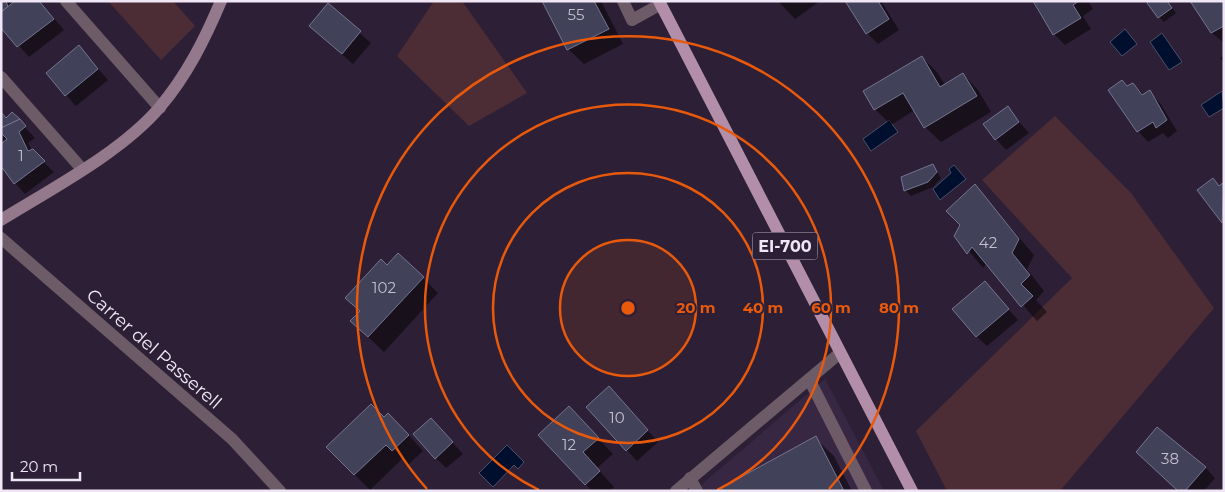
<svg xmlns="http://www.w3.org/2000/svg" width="1225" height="492" font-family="Montserrat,sans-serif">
	<rect width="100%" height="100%" fill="#2d2036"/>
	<polygon fill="#382743" points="825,379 884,491 694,491"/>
	<g fill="#4c2c35">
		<polygon points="108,1 173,1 195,26 161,60"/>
		<polygon points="434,1 462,1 527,93 469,126 397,56"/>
		<polygon points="1055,116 1131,193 1214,308 1060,491 947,491 916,431 1072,278 982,180"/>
	</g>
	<g fill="#010f2e" stroke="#49506a">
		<polygon points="1125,29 1137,44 1122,56 1110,42"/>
		<polygon points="1162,33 1182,62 1169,70 1150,42"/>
		<polygon points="1222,91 1224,108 1209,117 1201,105"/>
		<polygon points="889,120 898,132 871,151 863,139"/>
		<polygon points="954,165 966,179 940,200 933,189 951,173 949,169"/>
		<polygon points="507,445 524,462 518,469 514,465 493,487 479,473"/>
	</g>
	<g fill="#0007">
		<polygon points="1,1 39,1 64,30 29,57 4,29 1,31"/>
		<polygon points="544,1 601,1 623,44 584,64 568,49"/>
		<polygon points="778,1 820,1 795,19"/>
		<polygon points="846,1 881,1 899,30 878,44 867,33"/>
		<polygon points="1088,1 1093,9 1083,16 1091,29 1065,45 1054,34 1034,2"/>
		<polygon points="1167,1 1176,13 1164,22 1159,17"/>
		<polygon points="1192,1 1224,1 1224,43 1212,33"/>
		<polygon points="328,5 371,43 353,64 310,26"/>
		<polygon points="79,47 108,80 76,106 66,95"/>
		<polygon points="1224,55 1224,63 1220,58"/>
		<polygon points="922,57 937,72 945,85 963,74 978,90 991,112 941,142 925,127 915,110 891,125 875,109 865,91"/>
		<polygon points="1133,84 1144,95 1149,92 1160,103 1177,131 1168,138 1163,133 1148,142 1138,131 1128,87"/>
		<polygon points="1007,108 1029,133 1006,150 996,139"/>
		<polygon points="1,113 7,119 12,114 35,138 28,143 32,151 54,172 25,194 15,183 1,142"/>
		<polygon points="933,166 941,178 933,187 911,196 905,190"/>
		<polygon points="1213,180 1220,187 1224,184 1224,223 1199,191"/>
		<polygon points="975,186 1034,255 1027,269 1044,291 1036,300 1047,312 1037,321 987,263 983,268 955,235 961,225"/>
		<polygon points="387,266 423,278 438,293 384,352 367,336 361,311"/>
		<polygon points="985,283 1018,320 987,346 976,336"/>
		<polygon points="620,399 658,442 637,461 627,450"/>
		<polygon points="384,418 403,429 423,451 408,465 402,459 370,490 354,474"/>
		<polygon points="584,423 613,454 597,468 614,487 610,491 592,491 540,435"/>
		<polygon points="441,430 463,454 446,468 436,458"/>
		<polygon points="815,438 834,456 852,491 724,491"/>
		<polygon points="1205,467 1215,478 1204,491 1179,491"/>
	</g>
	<g fill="#42415a" stroke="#757591">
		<polygon points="1,1 6,1 8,7 1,12"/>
		<polygon points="15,1 39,1 54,19 17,47 1,28 1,12"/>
		<polygon points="542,1 594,1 609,29 567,50"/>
		<polygon points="845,1 878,1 889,19 866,34"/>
		<polygon points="1033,1 1079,1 1073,5 1081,18 1053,35"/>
		<polygon points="1149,1 1167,1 1172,8 1158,18 1147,3"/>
		<polygon points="1190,1 1224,1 1224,26 1211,33"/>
		<polygon points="328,3 361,31 342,54 309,26"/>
		<polygon points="79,45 98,69 65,96 46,73"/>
		<polygon points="922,56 940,87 963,73 977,96 924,128 903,93 874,110 863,91"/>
		<polygon points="1122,80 1127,86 1133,83 1142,95 1150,90 1167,120 1156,128 1153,122 1137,132 1108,90"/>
		<polygon points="1008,106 1019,122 995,140 983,124"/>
		<polygon points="1,112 6,118 12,112 20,119 1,128"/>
		<polygon points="20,119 26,126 19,132 28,151 33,149 45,161 14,184 1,166 1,144 7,139 1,133 1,128"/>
		<polygon points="933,164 937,172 928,182 904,191 901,177"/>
		<polygon points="1213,178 1219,186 1224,182 1222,223 1197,190"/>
		<polygon points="975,184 1019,239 1012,253 1030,275 1021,284 1033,296 1021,307 972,247 967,254 954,236 960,225 946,211"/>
		<polygon points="398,253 424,277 368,337 350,321 360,311 345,298 381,259 387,265"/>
		<polygon points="985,281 1009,309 976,337 952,309"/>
		<polygon points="609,386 648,430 626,451 586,407"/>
		<polygon points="371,404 384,417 388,413 409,435 392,451 386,445 354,475 326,447"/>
		<polygon points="569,406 599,438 583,452 600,471 585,485 538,435"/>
		<polygon points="431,418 453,442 435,459 413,434"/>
		<polygon points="1157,427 1206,467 1185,491 1178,491 1136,452"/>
		<polygon points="816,436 844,491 722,491 721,488"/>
	</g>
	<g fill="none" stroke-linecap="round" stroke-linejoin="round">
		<g stroke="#6d5b67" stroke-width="12">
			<polyline points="623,1 632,20 661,4"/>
			<polyline points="809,379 866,491"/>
			<polyline points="690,478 697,491"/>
		</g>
		<g stroke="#6d5b67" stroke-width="12">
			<polyline points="66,1 160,108"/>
			<polyline points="1,77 82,169"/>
			<polyline points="1,238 232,439 280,491"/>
			<polyline points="676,491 840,353"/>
		</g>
		<path stroke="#94788c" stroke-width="12" d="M1 220C51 189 122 152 160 107 187 75 205 39 221 1"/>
		<polyline stroke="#b38ea9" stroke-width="12" points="659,1 912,491"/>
	</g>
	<circle cx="628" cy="308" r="68" fill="#e8590c" fill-opacity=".12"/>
	<g fill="none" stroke="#e8590c" stroke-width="2.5">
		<circle cx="628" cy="308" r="68"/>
		<circle cx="628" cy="308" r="135"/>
		<path d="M539 490A203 203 0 1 1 717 490"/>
		<path d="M427 489A271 271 0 1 1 829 489"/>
	</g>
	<g text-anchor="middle" stroke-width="4" stroke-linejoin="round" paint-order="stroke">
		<g font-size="15" fill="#c4becf">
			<text x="576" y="20">55</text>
			<text x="21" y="161">1</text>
			<text x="988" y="248">42</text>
			<text x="384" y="293">102</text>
			<text x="617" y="423">10</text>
			<text x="569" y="450">12</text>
			<text x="1170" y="464">38</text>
		</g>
		<rect fill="#2d2036" stroke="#b6abbc" stroke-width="1" x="752.5" y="232.5" width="65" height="27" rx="4"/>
		<g font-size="16" font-weight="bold" fill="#f0e7f6">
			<text x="785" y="252">EI-700</text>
		</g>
		<g font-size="18" fill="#f0e7f6" stroke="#2d2036">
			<text transform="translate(154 349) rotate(41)" y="6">Carrer del Passerell</text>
		</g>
	</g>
	<circle cx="628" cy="308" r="8" fill="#e8590c" stroke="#2d2036" stroke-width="2.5"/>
	<g font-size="15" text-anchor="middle" font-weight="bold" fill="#e8590c" stroke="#2d2036" stroke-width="4" stroke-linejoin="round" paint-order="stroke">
		<text x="696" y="313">20 m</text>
		<text x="763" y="313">40 m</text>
		<text x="831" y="313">60 m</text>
		<text x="899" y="313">80 m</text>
	</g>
	<rect width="1225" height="492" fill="none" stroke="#f0e7f6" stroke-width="5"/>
	<path d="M12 472v8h68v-8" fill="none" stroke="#f0e7f6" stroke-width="2.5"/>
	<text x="20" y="472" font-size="15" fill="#f0e7f6" stroke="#2d2036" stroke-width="4" paint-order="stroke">20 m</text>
</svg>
